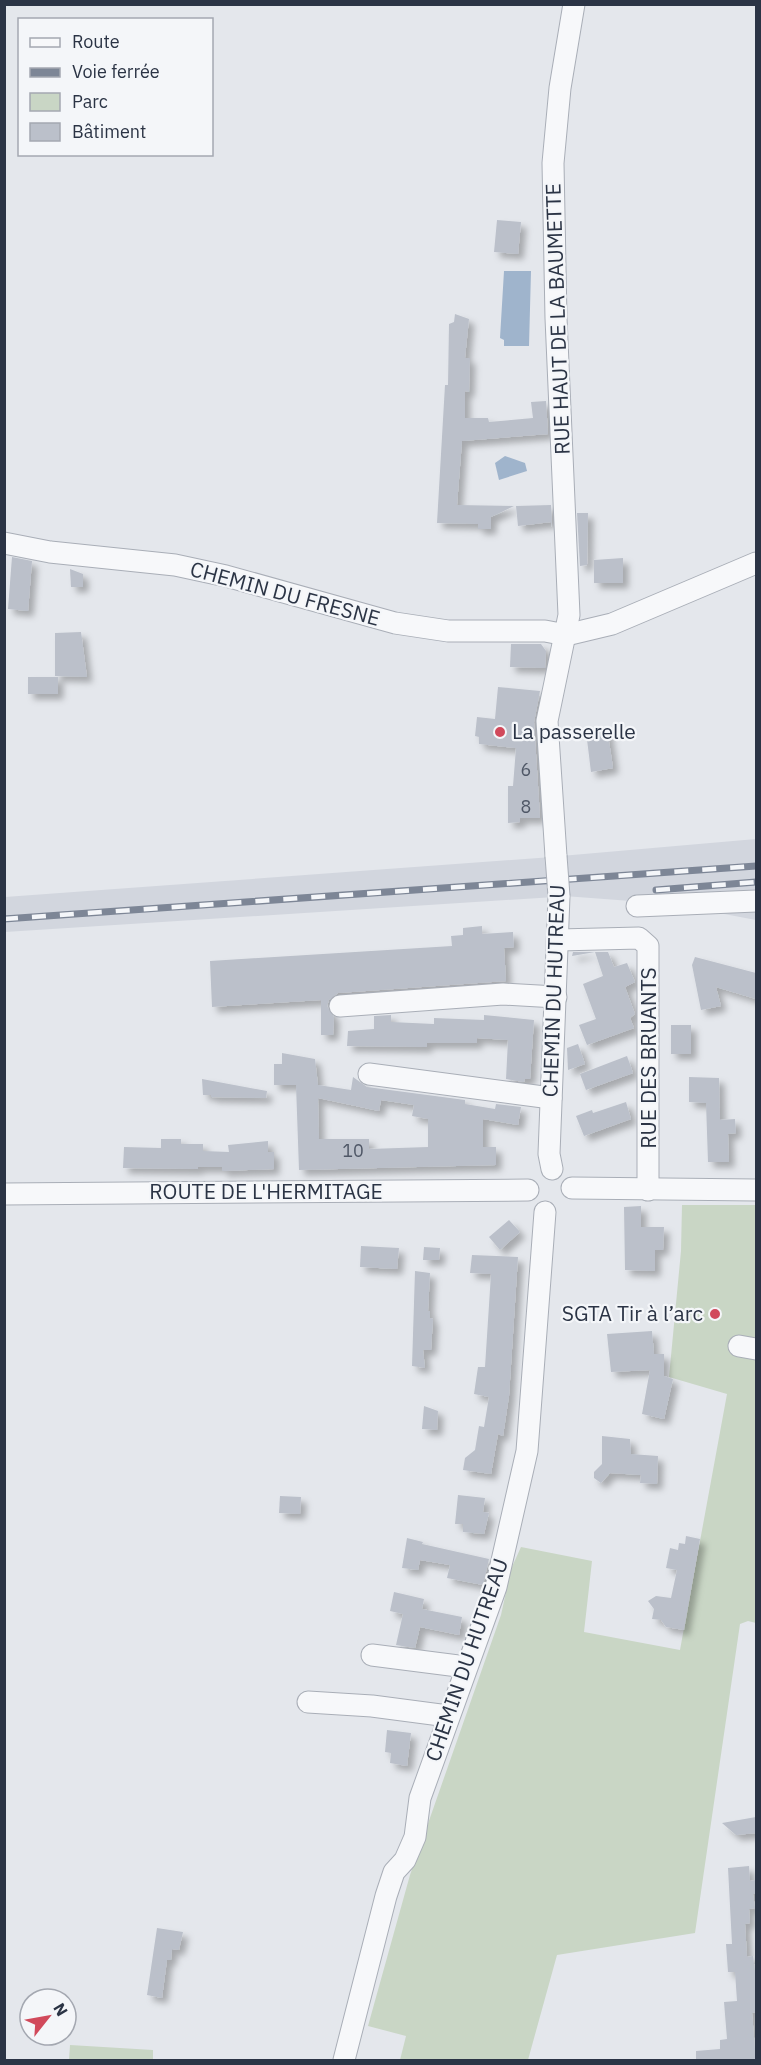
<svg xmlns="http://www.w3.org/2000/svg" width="761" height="2065" font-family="'IBM Plex Sans',sans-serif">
	<defs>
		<filter id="shadow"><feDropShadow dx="5.5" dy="5.5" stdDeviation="3" flood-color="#0004"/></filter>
	</defs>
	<rect width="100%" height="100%" fill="#e4e7ec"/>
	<g fill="#d2d6de">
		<polygon points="756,839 756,920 671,904 564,896 561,856"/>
		<polygon points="552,857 555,897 5,932 5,897"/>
	</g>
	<g fill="#c9d6c5">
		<polygon points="682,1205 756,1205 756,1623 748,1621 740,1624 695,1933 557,1955 528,2060 400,2060 406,2036 368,2026 410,1875 501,1615 511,1569 521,1547 592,1561 584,1632 680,1650 727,1394 669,1377 681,1251"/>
		<polygon points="70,2045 153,2050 153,2060 69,2060"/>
	</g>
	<g fill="#9fb4cc">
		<polygon points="504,271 531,271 529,346 504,346 504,340 500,338"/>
		<polygon points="505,456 525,463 527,471 499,480 495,463"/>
	</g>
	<g fill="#bbc0ca" fill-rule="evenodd" filter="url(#shadow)">
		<polygon points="497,220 521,222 518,254 494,252"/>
		<polygon points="455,314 469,319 465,358 470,358 469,392 465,391 465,418 488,418 489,422 533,418 531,402 546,401 548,434 462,441 457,505 514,506 491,517 491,529 478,529 478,524 437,523 445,385 448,385 449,324 454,322"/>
		<polygon points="551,505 552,527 551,522 518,526 516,506"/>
		<polygon points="577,513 588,513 587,565 580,566"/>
		<polygon points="12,557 32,561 28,611 8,609"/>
		<polygon points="623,558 623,583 594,583 594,560"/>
		<polygon points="70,569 83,574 83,587 71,587"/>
		<polygon points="81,632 87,677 55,676 55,633"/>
		<polygon points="511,644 541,644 546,651 545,668 510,667"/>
		<rect x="28" y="677" width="30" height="17"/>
		<polygon points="498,687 540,691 534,722 540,818 520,818 520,822 508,823 508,786 513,786 516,748 479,744 479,737 475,736 477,717 495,719"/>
		<polygon points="607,728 613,768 591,772 586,731"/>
		<polygon points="482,926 482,934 513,932 514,947 504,948 506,981 338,993 329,1000 327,1006 334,1017 333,1035 321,1035 321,1000 212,1007 210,961 452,946 451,936 463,935 463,928"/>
		<polygon points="573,952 608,952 614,967 627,963 635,982 625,987 635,1014 630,1018 634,1028 587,1045 579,1025 596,1019 583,984 603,976 595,952 572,956"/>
		<polygon points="695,957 756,973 756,999 716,987 721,1006 701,1010 692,965"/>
		<polygon points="391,1015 391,1022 434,1024 434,1018 484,1020 484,1015 534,1020 530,1079 525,1079 524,1082 506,1079 508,1040 477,1038 477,1043 427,1043 427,1047 347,1046 348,1031 374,1029 374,1016"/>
		<rect x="671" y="1025" width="20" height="29"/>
		<polygon points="578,1044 585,1064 568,1070 567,1048"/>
		<path d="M282 1053 315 1059 318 1085 351 1090 353 1077 367 1087 465 1100V1104L495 1109 496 1104 521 1107 518 1125 483 1119V1147H496V1165L299 1170 296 1085H274V1064H282ZM318 1098 379 1111 381 1100 414 1105 412 1116 428 1119V1147L369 1149V1139H319Z"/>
		<polygon points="627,1056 633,1073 586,1090 580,1074"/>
		<polygon points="689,1077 719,1078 720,1120 735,1119 736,1133 728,1134 729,1162 708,1162 706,1103 689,1102"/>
		<polygon points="202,1079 267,1091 266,1098 211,1097 211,1095 203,1095"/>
		<polygon points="626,1102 631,1119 584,1136 576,1116 592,1110 593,1113"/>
		<polygon points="161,1139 181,1139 181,1144 203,1144 203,1151 229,1152 228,1145 268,1141 268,1152 274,1152 274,1169 222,1171 222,1167 198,1167 198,1169 123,1168 124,1147 161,1148"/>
		<polygon points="641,1206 641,1227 664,1227 663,1250 655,1250 655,1271 625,1270 624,1207"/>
		<polygon points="509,1220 520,1232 500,1250 489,1237"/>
		<polygon points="361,1246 399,1248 397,1269 360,1267"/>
		<polygon points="424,1247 440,1248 439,1260 423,1260"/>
		<polygon points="472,1255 518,1257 509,1396 503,1436 498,1434 491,1474 463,1470 465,1458 475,1450 479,1426 484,1427 489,1397 474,1394 478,1367 485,1367 491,1274 470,1273"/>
		<polygon points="415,1271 430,1273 428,1311 430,1311 430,1318 433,1319 431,1350 423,1350 425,1368 412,1366"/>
		<polygon points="652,1331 654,1354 664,1354 664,1376 673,1379 664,1419 642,1414 650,1370 611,1372 607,1334"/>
		<polygon points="424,1406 438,1411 437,1430 422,1429"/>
		<polygon points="602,1436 630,1439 631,1454 658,1456 657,1484 640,1483 641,1475 610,1473 601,1483 594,1478 594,1472 602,1464"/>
		<polygon points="458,1495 485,1498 483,1512 489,1513 484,1534 463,1532 463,1524 455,1524"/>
		<polygon points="280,1496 301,1497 300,1514 279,1513"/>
		<polygon points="686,1536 700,1539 684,1630 666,1627 661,1620 652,1619 654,1609 648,1601 656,1596 671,1598 677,1570 666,1568 670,1548 678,1550 679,1543 685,1544"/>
		<polygon points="407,1538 423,1542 422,1544 489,1559 483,1585 447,1578 450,1565 420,1560 418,1570 402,1568"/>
		<polygon points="394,1592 424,1599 422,1609 462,1617 459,1635 420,1627 415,1648 396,1645 403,1614 390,1611"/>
		<polygon points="387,1730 411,1733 407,1766 390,1763 391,1753 385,1752"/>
		<polygon points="756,1817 756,1833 736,1835 722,1823"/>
		<polygon points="749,1866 750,1881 756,1880 756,1894 753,1894 755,1908 749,1909 750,1923 745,1924 747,1957 753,1956 756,1979 756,2012 752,2013 756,2061 696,2060 696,2051 720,2049 720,2040 727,2039 724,2002 737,2001 735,1972 728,1972 726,1944 732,1944 728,1868"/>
		<polygon points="157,1928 183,1932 179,1950 172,1949 171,1960 167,1960 162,1998 147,1995"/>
	</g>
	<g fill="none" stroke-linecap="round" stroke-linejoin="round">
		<defs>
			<g id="minor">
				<polyline points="4,543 50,552 175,565 226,576 395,623 448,631 545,631 566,635 612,624 756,563"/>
				<polyline points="556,856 547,721 569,615 556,318 553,163 560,88 574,4"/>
				<polyline points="637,906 756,901"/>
				<polyline points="559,940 639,938 648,946 648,1190"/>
				<polyline points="340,1006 503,994 556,997"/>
				<polyline points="369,1074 551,1098"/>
				<polyline points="552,1169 549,1154 559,896"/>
				<polyline points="572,1188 756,1190"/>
				<polyline points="4,1194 528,1190"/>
				<polyline points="739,1346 756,1349"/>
				<polyline points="372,1655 466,1667"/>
				<polyline points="308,1702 372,1706 448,1716"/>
				<polyline points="344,2060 386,1896 394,1872 405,1860 415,1837 420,1798 496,1587 527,1451 545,1212"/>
			</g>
		</defs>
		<use href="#minor" stroke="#a9aeb7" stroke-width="23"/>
		<use href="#minor" stroke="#f7f8fa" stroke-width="21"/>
		<defs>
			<g id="rail">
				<polyline points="656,890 756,882"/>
				<polyline points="4,919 756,866"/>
			</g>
		</defs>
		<use href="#rail" stroke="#7d8696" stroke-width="7"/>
		<use href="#rail" stroke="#f4f6f9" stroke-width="4.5" stroke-dasharray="14" stroke-linecap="butt"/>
		<defs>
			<polyline id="minor-bridge" points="556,856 559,896"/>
		</defs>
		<use href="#minor-bridge" stroke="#a9aeb7" stroke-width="23" stroke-linecap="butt"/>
		<use href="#minor-bridge" stroke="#f7f8fa" stroke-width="21"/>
	</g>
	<g fill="#d1495b" stroke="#f4f6f9" stroke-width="2">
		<circle cx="500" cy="732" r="6"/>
		<circle cx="715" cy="1314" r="6"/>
	</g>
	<g text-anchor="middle" stroke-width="4.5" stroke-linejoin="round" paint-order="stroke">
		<g font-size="18" fill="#4f5766">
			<text x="526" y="776">6</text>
			<text x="526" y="813">8</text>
			<text x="353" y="1157">10</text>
		</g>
		<g font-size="21" fill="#2b3445" stroke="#f4f6f9">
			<text transform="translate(558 319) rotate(-92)" y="7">RUE HAUT DE LA BAUMETTE</text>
			<text transform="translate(285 594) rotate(15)" y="7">CHEMIN DU FRESNE</text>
			<text transform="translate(554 991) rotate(-88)" y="7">CHEMIN DU HUTREAU</text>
			<text transform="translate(649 1058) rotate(-90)" y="7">RUE DES BRUANTS</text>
			<text x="266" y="1199">ROUTE DE L'HERMITAGE</text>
			<text transform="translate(467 1660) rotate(-71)" y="7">CHEMIN DU HUTREAU</text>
		</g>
		<g font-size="21" fill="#2b3445" stroke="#f4f6f9" text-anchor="start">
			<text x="512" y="739">La passerelle</text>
			<text x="703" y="1321" text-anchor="end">SGTA Tir à l’arc</text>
		</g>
	</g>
	<rect width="761" height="2065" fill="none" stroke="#2b3445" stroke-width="12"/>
	<rect x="18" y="18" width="195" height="138" fill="#f4f6f9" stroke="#a4a8b1" stroke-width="1.5"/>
	<rect x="30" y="38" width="30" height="9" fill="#f7f8fa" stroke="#a4a8b1" stroke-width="1.5"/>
	<text x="72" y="48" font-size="18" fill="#2b3445">Route</text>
	<rect x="30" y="68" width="30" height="9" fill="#7d8696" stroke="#a4a8b1" stroke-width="1.5"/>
	<text x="72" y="78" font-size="18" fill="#2b3445">Voie ferrée</text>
	<rect x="30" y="93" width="30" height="18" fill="#c9d6c5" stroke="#a4a8b1" stroke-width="1.5"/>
	<text x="72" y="108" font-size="18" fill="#2b3445">Parc</text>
	<rect x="30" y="123" width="30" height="18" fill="#bbc0ca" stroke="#a4a8b1" stroke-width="1.5"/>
	<text x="72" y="138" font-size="18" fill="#2b3445">Bâtiment</text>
	<g transform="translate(48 2017) rotate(59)"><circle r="28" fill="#f4f6f9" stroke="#a4a8b1" stroke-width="1.5"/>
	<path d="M0-4.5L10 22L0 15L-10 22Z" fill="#d1495b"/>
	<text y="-9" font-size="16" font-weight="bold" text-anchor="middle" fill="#2b3445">N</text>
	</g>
</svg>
